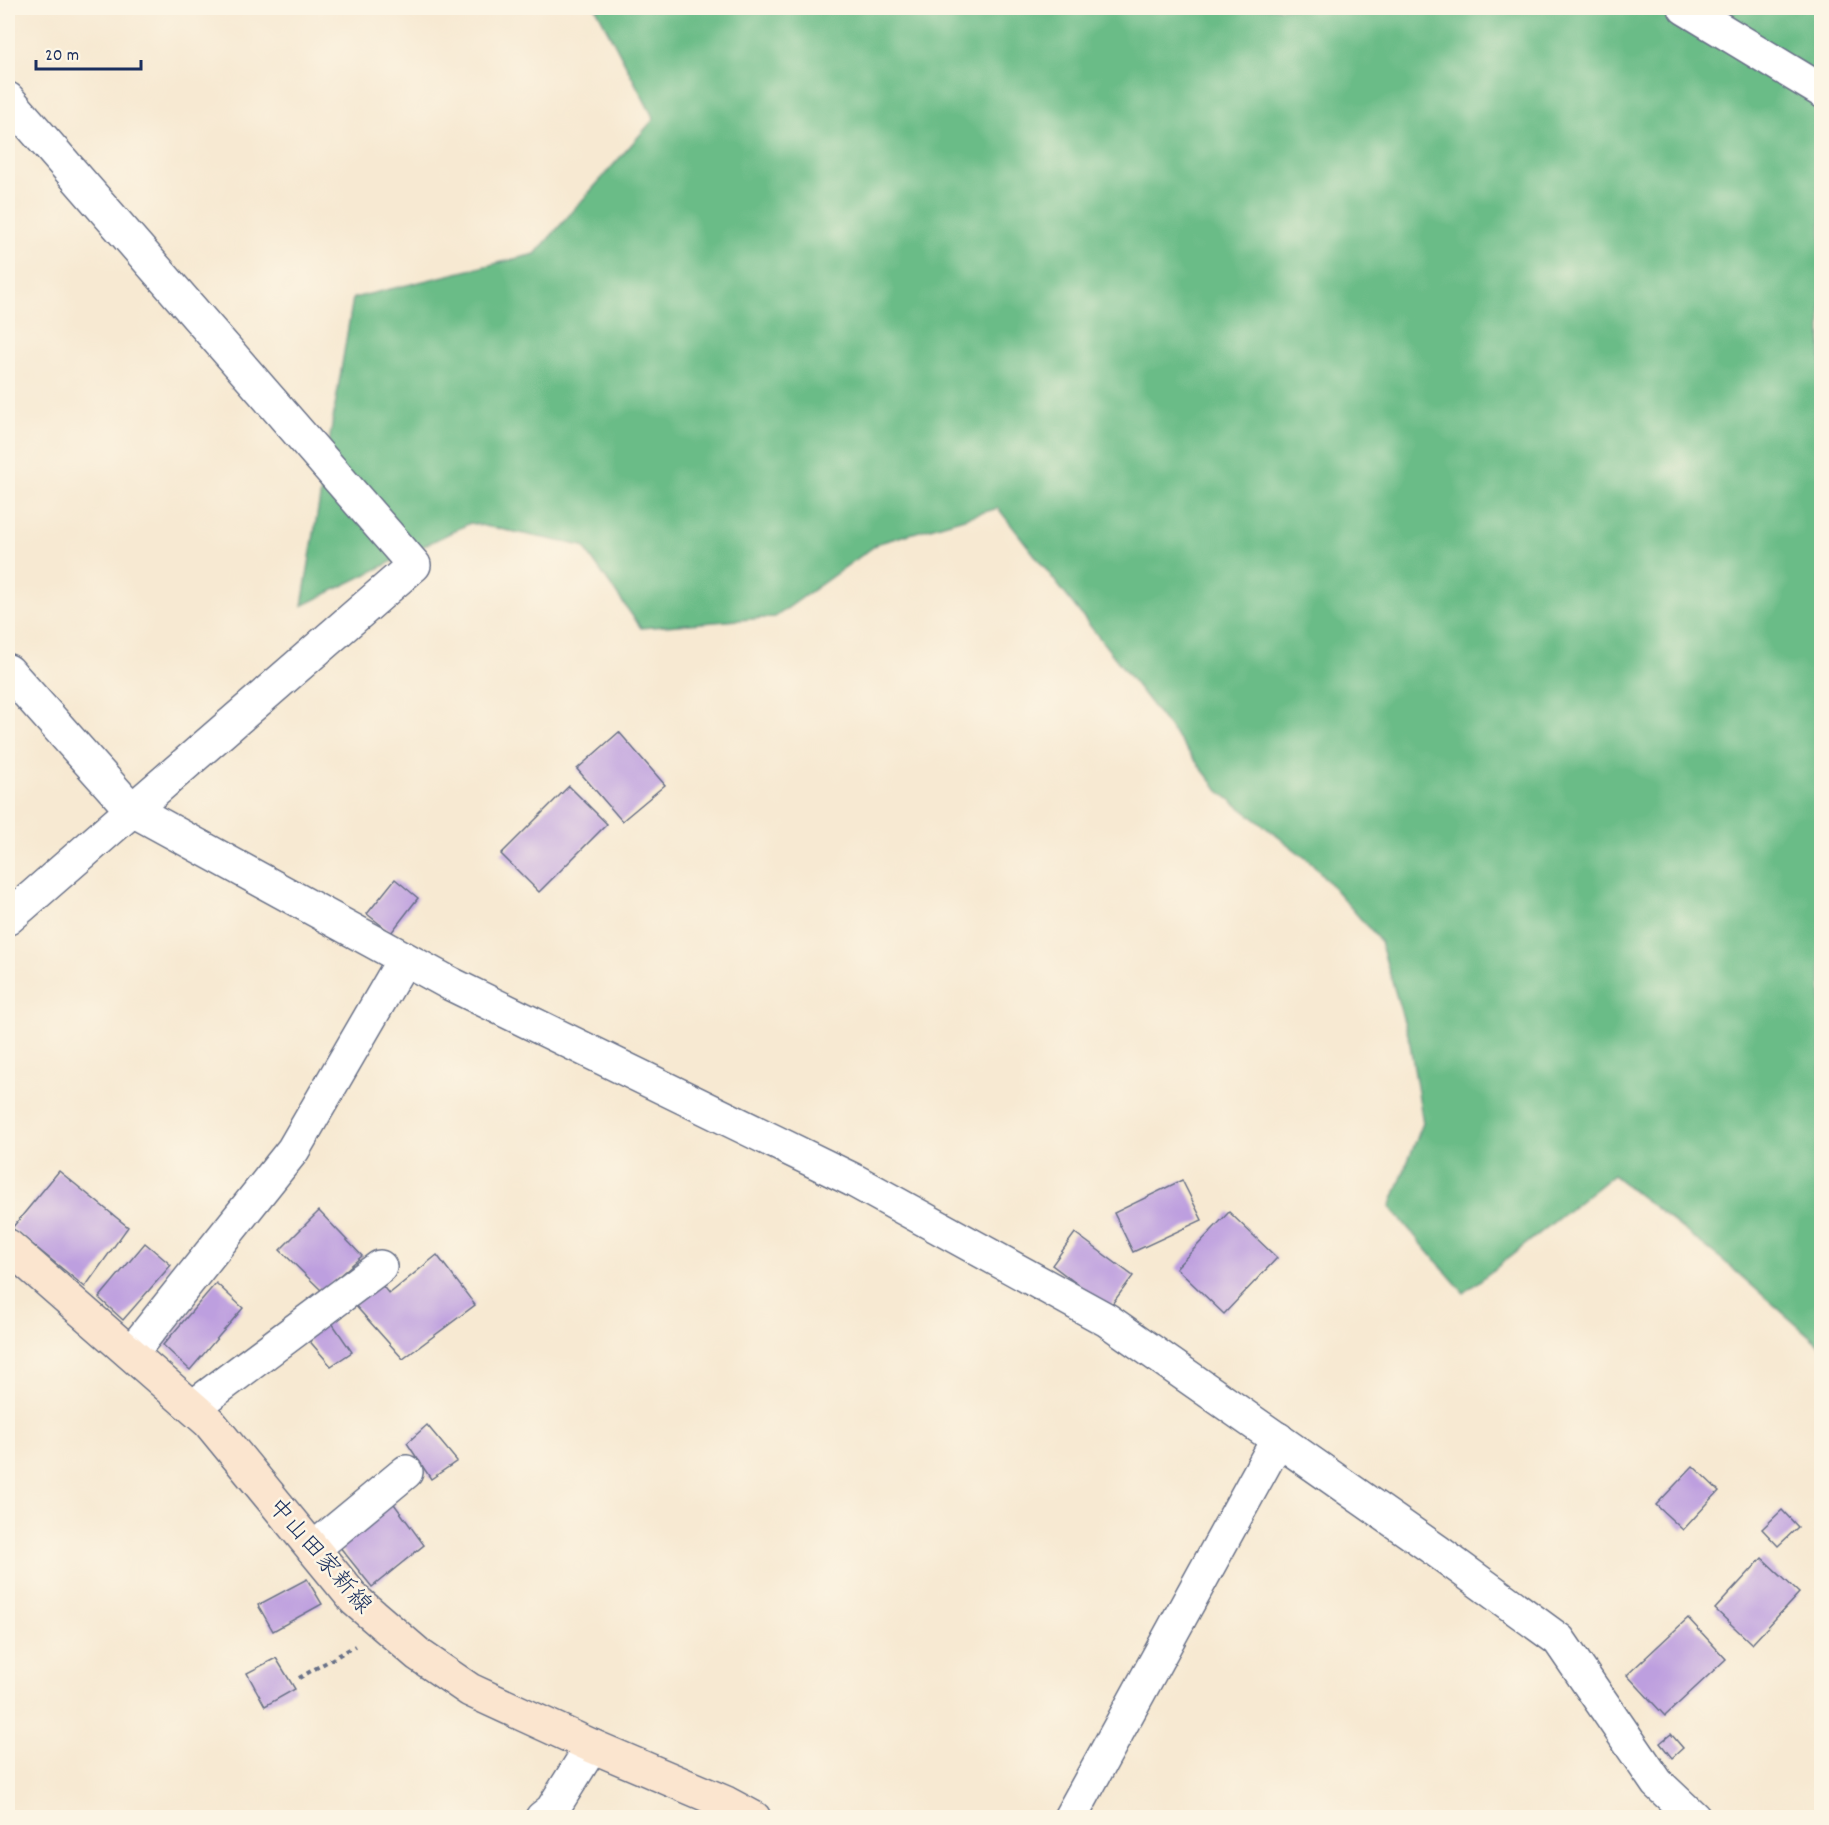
<svg xmlns="http://www.w3.org/2000/svg" width="1829" height="1825" font-family="Dekko,'Klee One',sans-serif">
	<rect width="100%" height="100%" fill="#fcf5e5"/>
	<filter id="ink" filterUnits="userSpaceOnUse"><feTurbulence type="fractalNoise" baseFrequency=".0167" numOctaves="2"/><feDisplacementMap in="SourceGraphic" scale="12" xChannelSelector="R" yChannelSelector="G"/><feConvolveMatrix kernelMatrix="1 2 1 2 8 2 1 2 1" color-interpolation-filters="sRGB"/></filter>
	<filter id="wash" filterUnits="userSpaceOnUse"><feTurbulence type="fractalNoise" baseFrequency=".008" numOctaves="4" result="noise"/><feDisplacementMap in="SourceGraphic" scale="24" xChannelSelector="R" yChannelSelector="G"/><feGaussianBlur stdDeviation="1.35" result="paint"/><feColorMatrix in="noise" values="0 0 0 0 0 0 0 0 0 0 0 0 0 0 0 0 0 1.4 0 .05"/><feComposite in="paint" operator="in"/></filter>
	<g filter="url(#wash)">
		<rect width="100%" height="100%" fill="#f7e9d2"/>
		<polygon fill="#6bbc87" stroke="#437672" stroke-width="1.5" points="596,8 1821,8 1821,1346 1724,1261 1613,1175 1464,1293 1390,1207 1423,1123 1409,1038 1380,941 1312,863 1219,791 998,508 879,543 775,617 641,628 583,546 470,523 302,606 353,298 535,254 654,119"/>
		<g id="blocks">
			<g fill="#bd9fdf">
				<polygon points="619,732 665,785 622,821 577,769"/>
				<polygon points="569,786 607,824 539,892 501,854"/>
				<polygon points="395,879 418,898 391,933 367,914"/>
				<polygon points="59,1171 128,1227 85,1287 12,1228"/>
				<polygon points="1182,1180 1202,1220 1133,1252 1114,1213"/>
				<polygon points="319,1211 362,1256 322,1291 280,1250"/>
				<polygon points="1229,1212 1277,1258 1224,1314 1176,1268"/>
				<polygon points="1075,1233 1133,1276 1109,1308 1052,1265"/>
				<polygon points="145,1243 171,1265 123,1320 99,1298"/>
				<polygon points="437,1255 475,1305 403,1359 354,1304 381,1284 389,1294"/>
				<polygon points="216,1283 243,1308 190,1370 163,1345"/>
				<polygon points="330,1320 352,1352 331,1366 307,1338"/>
				<polygon points="427,1425 457,1461 431,1479 407,1443"/>
				<polygon points="1693,1466 1719,1491 1683,1530 1656,1505"/>
				<polygon points="389,1497 424,1545 372,1587 335,1541"/>
				<polygon points="1782,1510 1798,1527 1778,1546 1762,1529"/>
				<polygon points="1762,1558 1799,1593 1752,1644 1715,1609"/>
				<polygon points="307,1579 322,1604 273,1631 258,1605"/>
				<polygon points="1688,1618 1726,1659 1665,1716 1627,1675"/>
				<polygon points="276,1658 295,1689 265,1706 247,1673"/>
				<polygon points="1671,1734 1683,1748 1672,1758 1660,1743"/>
			</g>
		</g>
	</g>
	<g filter="url(#ink)">
		<use href="#blocks" fill-opacity="0" stroke="#687087" stroke-width="1.5"/>
		<g fill="none" stroke-linecap="round" stroke-linejoin="round">
			<defs>
				<g id="minor">
					<polyline points="8,99 414,565 8,918"/>
					<polyline points="8,671 131,809 451,984 853,1180 1107,1320 1437,1551 1559,1640 1657,1783 1694,1818"/>
					<polyline points="131,1353 293,1150 404,959"/>
					<polyline points="193,1407 380,1267"/>
					<polyline points="313,1549 406,1472"/>
					<polyline points="542,1818 552,1810 592,1746"/>
					<polyline points="1070,1818 1278,1439"/>
				</g>
				<polyline id="tertiary" points="1685,8 1822,91"/>
				<polyline id="secondary" points="8,1246 209,1422 355,1600 419,1655 470,1690 592,1746 726,1803 754,1818"/>
			</defs>
			<use href="#minor" stroke="#687087" stroke-width="36"/>
			<use href="#tertiary" stroke="#687087" stroke-width="36"/>
			<use href="#secondary" stroke="#687087" stroke-width="36"/>
			<polyline stroke="#687087" stroke-width="4" stroke-dasharray="4.5 4.5" stroke-linecap="butt" points="299,1678 355,1646"/>
			<use href="#minor" stroke="#fff" stroke-width="33"/>
			<use href="#tertiary" stroke="#fff" stroke-width="33"/>
			<use href="#secondary" stroke="#fbe5cf" stroke-width="33"/>
		</g>
	</g>
	<g text-anchor="middle" stroke-width="5" stroke-linejoin="round" paint-order="stroke">
		<g font-size="24" fill="#1b2f5e" stroke="#fcf5e5">
			<text transform="translate(321 1555) rotate(49)" y="8">中山田家新線</text>
		</g>
	</g>
	<rect width="1829" height="1825" fill="none" stroke="#fcf5e5" stroke-width="30"/>
	<path d="M36 60v9h105v-9" fill="none" stroke="#1b2f5e" stroke-width="3"/>
	<text x="45" y="60" font-size="18" fill="#1b2f5e" stroke="#fcf5e5" stroke-width="4.5" paint-order="stroke">20 m</text>
</svg>
